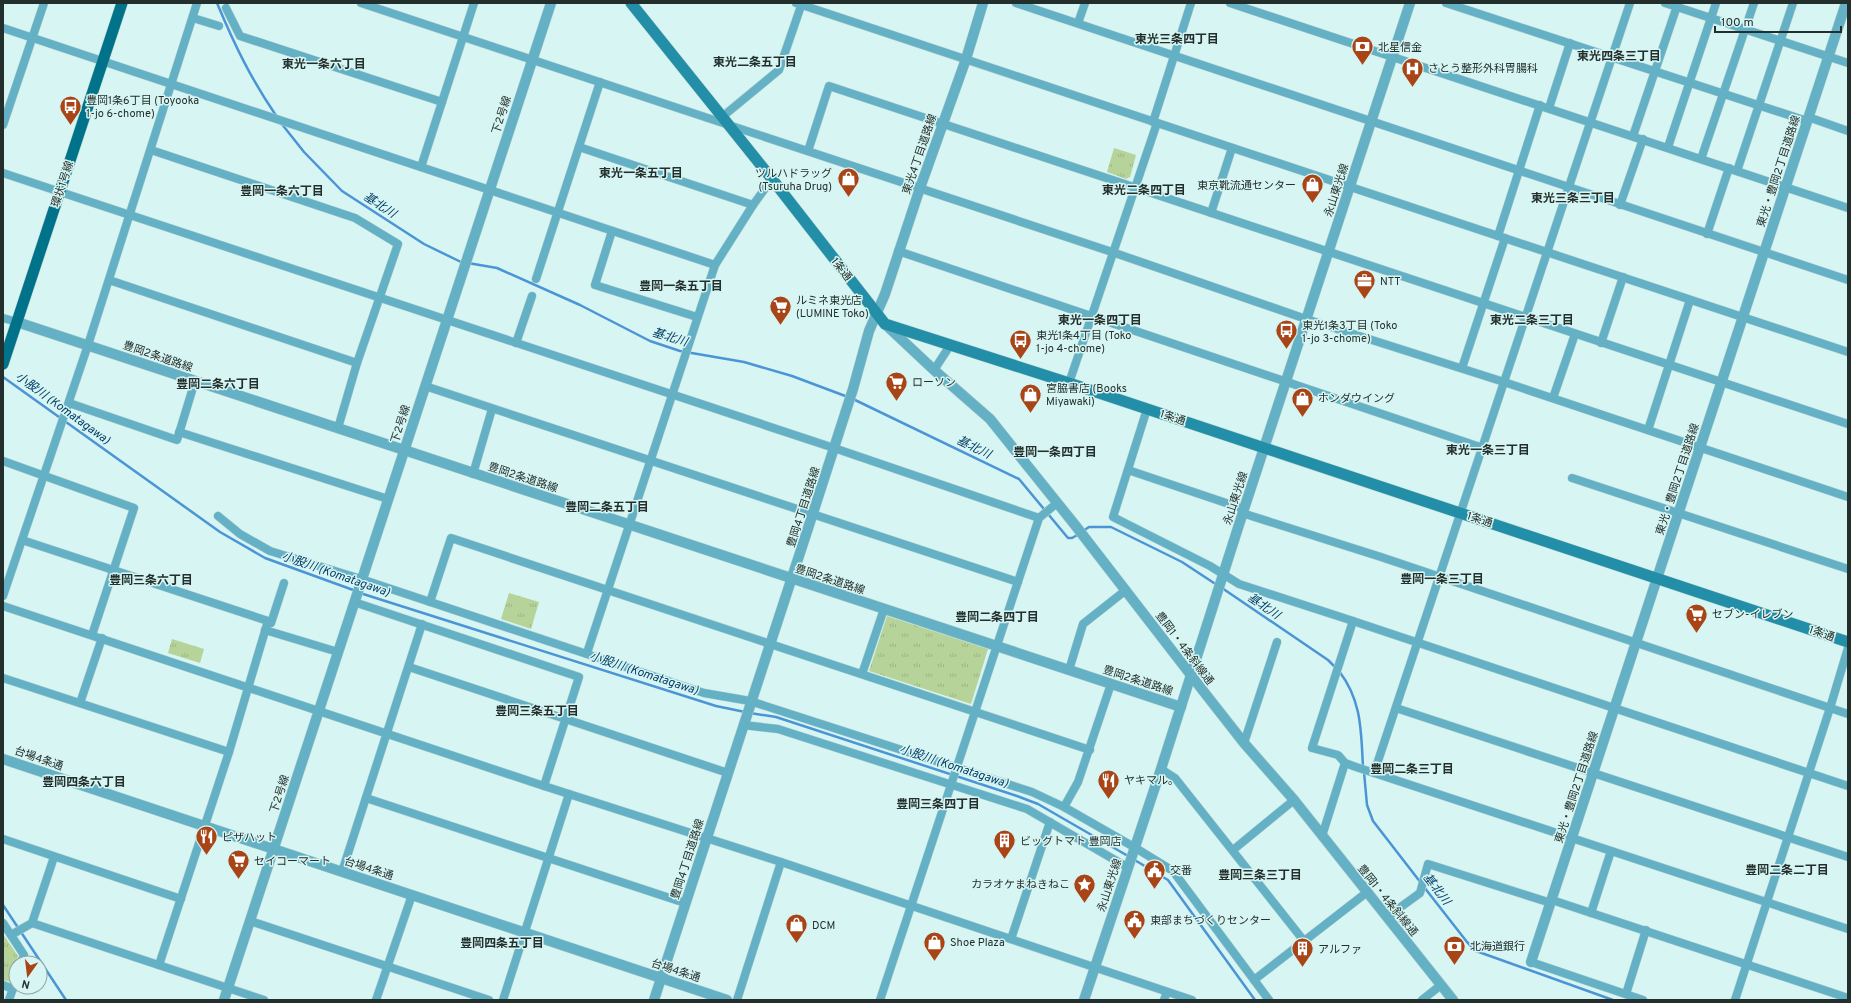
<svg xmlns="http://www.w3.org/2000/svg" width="1851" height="1003" font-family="Overpass,'Noto Sans JP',sans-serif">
	<defs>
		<pattern id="grass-tufts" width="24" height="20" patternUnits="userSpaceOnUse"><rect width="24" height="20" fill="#b6d399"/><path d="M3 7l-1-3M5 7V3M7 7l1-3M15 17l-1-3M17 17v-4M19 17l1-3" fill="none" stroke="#9cb584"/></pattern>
	</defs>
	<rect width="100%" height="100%" fill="#d7f5f2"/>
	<g fill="url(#grass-tufts)">
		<polygon points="1114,148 1136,155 1130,177 1126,179 1107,172"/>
		<polygon points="509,593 539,602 531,629 501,619"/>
		<polygon points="887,616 988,649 971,704 869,671"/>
		<polygon points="172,639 204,649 200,663 168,653"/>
		<polygon points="3,934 18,956 10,982 3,980"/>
	</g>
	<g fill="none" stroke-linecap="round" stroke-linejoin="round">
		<g stroke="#4b95d6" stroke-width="2.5">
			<path d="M217 3C235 46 251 79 277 117"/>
			<polyline points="281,123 304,152 342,191 424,244 463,263"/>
			<polyline points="468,263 497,268 580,305 650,341 680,351 744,362 792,376 848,397"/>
			<polyline points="3,377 220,532 265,558 356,591"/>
			<polyline points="853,399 1019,479 1068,538 1072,538 1079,534"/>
			<polyline points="1083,531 1089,527 1111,527 1182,562 1217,585"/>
			<polyline points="1222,588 1328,660 1335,667"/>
			<polyline points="360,593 716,706 745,712"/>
			<path d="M1339 671C1362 701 1361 731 1363 767"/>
			<polyline points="750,713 776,717 1017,796 1038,804 1128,856"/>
			<polyline points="1364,772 1367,805 1373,821 1421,883"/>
			<polyline points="1133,859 1168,880 1255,1000"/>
			<polyline points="1424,887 1467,942 1476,951 1613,1000"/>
			<polyline points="3,905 66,1000"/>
		</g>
		<defs>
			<g id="minor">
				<polyline points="361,3 1112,252 1306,319 1504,382 1848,497"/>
				<polyline points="796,3 1848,352"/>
				<polyline points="1016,3 1848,280"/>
				<polyline points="1230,3 1848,208"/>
				<polyline points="1446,3 1807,121"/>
				<polyline points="1665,3 1848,63"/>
				<polyline points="226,8 240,36 442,102"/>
				<polyline points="193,18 219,26"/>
				<polyline points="1078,23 1085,3"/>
				<polyline points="3,28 715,265"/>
				<polyline points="1549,108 1570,43"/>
				<polyline points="722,117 779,70 802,3"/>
				<polyline points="1808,117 1848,131"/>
				<polyline points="1153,122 1191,3"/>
				<polyline points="3,125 44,3"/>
				<polyline points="1633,136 1678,3"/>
				<polyline points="579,147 753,205"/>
				<polyline points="1668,147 1716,3"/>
				<polyline points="151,150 355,218 398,244 357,363 338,428"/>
				<polyline points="808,151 829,86 1848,424"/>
				<polyline points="1701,159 1754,3"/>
				<polyline points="421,167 474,3"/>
				<polyline points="1737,171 1793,3"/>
				<polyline points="3,173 834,448 1039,518"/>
				<polyline points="1620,205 1643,139"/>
				<polyline points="1211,213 1232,148"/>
				<polyline points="612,231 595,285 697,317"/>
				<polyline points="1707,234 1729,168"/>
				<polyline points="1498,236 1540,105"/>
				<polyline points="898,251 1483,448"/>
				<polyline points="536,279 600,82"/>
				<polyline points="109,280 357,363"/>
				<polyline points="3,318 17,322"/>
				<polyline points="516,343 532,296"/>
				<polyline points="1601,343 1623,277"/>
				<polyline points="1462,368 1505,238"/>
				<polyline points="934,370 951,344"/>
				<polyline points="1069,383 1157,123"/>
				<polyline points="425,386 1018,582"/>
				<polyline points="1553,398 1575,334"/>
				<polyline points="69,403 177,440 195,381"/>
				<polyline points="1147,409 1113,517 1210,566 1239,584 1353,621 1848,786"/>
				<polyline points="1648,430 1690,300"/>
				<polyline points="179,432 388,499"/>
				<polyline points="3,461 134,508 92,635"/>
				<polyline points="1128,470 1244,509"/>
				<polyline points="473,474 492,409"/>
				<polyline points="1572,478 1848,569"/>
				<polyline points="1242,513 1381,557 1848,714"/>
				<polyline points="218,516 240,534 270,551 361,579 704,693 750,701 1032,792 1064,807 1134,847 1173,871 1269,1000"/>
				<polyline points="22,540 268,621"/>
				<polyline points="3,596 88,345 197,3"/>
				<polyline points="354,602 579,677 544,786"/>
				<polyline points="430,602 451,538 1090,750"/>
				<polyline points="3,606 544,786 781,862 1192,1000"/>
				<polyline points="1353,621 1312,748 1338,755 1345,763 1356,767 1848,929"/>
				<polyline points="265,630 338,652"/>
				<polyline points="587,653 715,265 753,205 772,179"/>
				<polyline points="409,667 728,773"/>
				<polyline points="1069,670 1083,624 1126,590"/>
				<polyline points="862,674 884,609"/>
				<polyline points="3,678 229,752"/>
				<polyline points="80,703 102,638"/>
				<polyline points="1396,708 1848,857"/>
				<polyline points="743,725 778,729 1027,809 1127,867"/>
				<polyline points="1244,743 1277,642"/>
				<polyline points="1161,769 1175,778 1304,941"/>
				<polyline points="1374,773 1630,3"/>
				<polyline points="366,798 685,903"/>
				<polyline points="1064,807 1078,782 1111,684"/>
				<polyline points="1322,836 1345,763"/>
				<polyline points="3,839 181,899"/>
				<polyline points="1233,850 1294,800"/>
				<polyline points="342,872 422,624"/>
				<polyline points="1552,900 1848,998"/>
				<polyline points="1591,913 1611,851"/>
				<polyline points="1387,917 1420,893 1428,864 1551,903"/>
				<polyline points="250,921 489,1000"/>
				<polyline points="3,923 24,955 21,963"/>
				<polyline points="32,923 264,1000"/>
				<polyline points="11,935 32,923 54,857"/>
				<polyline points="1011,939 1050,822"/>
				<polyline points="1531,962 1643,1000"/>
				<polyline points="159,965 229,752 268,621 271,623 284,583"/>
				<polyline points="1254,980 1366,893"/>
				<polyline points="3,985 13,989"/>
				<polyline points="1626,994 1646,930"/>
				<polyline points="9,1000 16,979"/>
				<polyline points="376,1000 412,895"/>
				<polyline points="503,1000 569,794"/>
				<polyline points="737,1000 781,862"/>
				<polyline points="880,1000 1039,518 1057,503"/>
				<polyline points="1164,1000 1167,992"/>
				<polyline points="1422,1000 1441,985"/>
				<polyline points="1735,1000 1830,708 1848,648"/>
			</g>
			<g id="tertiary">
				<polyline points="17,322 1181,707"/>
				<polyline points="885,324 934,370 990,419 1075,525 1204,692 1244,743 1294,800 1453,1000"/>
				<polyline points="3,759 727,1000"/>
				<polyline points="1531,962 1846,3"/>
				<polyline points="224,1000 551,3"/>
				<polyline points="654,1000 813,513 853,389 869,331 885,294 920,188 966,59 983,3"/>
				<polyline points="1084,1000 1161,769 1244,509 1410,3"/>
			</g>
			<polyline id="secondary" points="631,3 772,179 885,324 1069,383 1848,642"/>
			<polyline id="primary" points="3,364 122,3"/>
		</defs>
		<use href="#minor" stroke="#b7d1cf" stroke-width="9"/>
		<use href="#tertiary" stroke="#b7d1cf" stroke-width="11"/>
		<use href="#secondary" stroke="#b7d1cf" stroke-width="12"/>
		<use href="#primary" stroke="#b7d1cf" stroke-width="12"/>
		<use href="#minor" stroke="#64b1c6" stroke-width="8"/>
		<use href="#tertiary" stroke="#64b1c6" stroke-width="10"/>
		<use href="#secondary" stroke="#228ea8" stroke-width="11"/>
		<use href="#primary" stroke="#00738a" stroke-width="11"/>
	</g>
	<defs>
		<symbol id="bank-pin" viewBox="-11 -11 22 30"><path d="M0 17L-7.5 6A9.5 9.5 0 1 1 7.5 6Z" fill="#a94417" stroke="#d7f5f2"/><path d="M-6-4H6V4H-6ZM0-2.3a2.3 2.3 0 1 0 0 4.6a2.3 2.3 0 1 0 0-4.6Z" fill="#fff"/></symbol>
		<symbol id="hospital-pin" viewBox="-11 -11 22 30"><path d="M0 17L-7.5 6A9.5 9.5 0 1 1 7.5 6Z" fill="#a94417" stroke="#d7f5f2"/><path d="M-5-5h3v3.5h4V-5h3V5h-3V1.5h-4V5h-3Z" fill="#fff"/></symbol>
		<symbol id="bus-pin" viewBox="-11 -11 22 30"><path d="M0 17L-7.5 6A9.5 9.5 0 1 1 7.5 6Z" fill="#a94417" stroke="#d7f5f2"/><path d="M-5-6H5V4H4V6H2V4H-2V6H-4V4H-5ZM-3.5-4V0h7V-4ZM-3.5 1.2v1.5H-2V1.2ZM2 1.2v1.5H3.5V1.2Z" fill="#fff"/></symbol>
		<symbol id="shop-pin" viewBox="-11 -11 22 30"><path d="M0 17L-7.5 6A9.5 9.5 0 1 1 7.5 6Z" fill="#a94417" stroke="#d7f5f2"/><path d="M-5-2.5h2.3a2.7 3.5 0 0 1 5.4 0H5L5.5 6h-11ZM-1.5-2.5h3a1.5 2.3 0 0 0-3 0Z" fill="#fff"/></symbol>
		<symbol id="office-pin" viewBox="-11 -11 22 30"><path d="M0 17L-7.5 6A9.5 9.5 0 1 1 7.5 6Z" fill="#a94417" stroke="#d7f5f2"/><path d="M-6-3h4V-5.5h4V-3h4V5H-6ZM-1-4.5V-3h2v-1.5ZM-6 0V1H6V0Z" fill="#fff"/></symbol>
		<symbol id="supermarket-pin" viewBox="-11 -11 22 30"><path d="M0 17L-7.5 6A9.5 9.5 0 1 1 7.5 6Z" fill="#a94417" stroke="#d7f5f2"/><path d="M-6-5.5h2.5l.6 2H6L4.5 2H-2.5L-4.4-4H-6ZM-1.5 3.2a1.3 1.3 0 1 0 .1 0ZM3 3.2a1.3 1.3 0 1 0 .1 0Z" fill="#fff"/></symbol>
		<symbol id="restaurant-pin" viewBox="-11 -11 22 30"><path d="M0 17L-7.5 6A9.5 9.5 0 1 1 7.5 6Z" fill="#a94417" stroke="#d7f5f2"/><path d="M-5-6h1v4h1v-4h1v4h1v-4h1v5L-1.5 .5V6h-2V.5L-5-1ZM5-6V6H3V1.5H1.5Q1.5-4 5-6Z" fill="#fff"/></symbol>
		<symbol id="building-pin" viewBox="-11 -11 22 30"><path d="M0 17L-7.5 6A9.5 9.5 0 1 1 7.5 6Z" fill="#a94417" stroke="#d7f5f2"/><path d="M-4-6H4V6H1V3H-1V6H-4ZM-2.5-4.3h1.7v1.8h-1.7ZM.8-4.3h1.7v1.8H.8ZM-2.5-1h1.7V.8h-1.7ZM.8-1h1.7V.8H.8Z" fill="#fff"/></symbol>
		<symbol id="civic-pin" viewBox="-11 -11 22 30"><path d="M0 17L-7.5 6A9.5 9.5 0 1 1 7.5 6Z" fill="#a94417" stroke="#d7f5f2"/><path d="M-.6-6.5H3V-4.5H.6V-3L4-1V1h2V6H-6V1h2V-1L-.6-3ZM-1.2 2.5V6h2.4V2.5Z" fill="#fff"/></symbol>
		<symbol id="sight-pin" viewBox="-11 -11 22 30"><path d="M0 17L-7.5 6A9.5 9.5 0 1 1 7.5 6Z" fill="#a94417" stroke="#d7f5f2"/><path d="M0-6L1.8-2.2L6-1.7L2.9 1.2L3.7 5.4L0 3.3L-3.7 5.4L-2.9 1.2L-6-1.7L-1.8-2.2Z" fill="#fff"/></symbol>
	</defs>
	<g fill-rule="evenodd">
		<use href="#bank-pin" x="1350" y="34" width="25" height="34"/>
		<use href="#hospital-pin" x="1400" y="56" width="25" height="34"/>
		<use href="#bus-pin" x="58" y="94" width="25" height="34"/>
		<use href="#shop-pin" x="836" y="166" width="25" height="34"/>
		<use href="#shop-pin" x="1300" y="172" width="25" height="34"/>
		<use href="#office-pin" x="1352" y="268" width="25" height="34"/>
		<use href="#supermarket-pin" x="768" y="294" width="25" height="34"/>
		<use href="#bus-pin" x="1274" y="318" width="25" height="34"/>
		<use href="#bus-pin" x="1008" y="328" width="25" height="34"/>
		<use href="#supermarket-pin" x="884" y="370" width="25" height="34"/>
		<use href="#shop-pin" x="1018" y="382" width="25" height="34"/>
		<use href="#shop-pin" x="1290" y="386" width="25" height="34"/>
		<use href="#supermarket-pin" x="1684" y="602" width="25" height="34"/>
		<use href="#restaurant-pin" x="1096" y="768" width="25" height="34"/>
		<use href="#restaurant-pin" x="194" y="824" width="25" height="34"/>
		<use href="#building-pin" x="992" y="828" width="25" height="34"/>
		<use href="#supermarket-pin" x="226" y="848" width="25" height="34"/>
		<use href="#civic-pin" x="1142" y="858" width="25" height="34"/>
		<use href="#sight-pin" x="1072" y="872" width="25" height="34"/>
		<use href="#civic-pin" x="1122" y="908" width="25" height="34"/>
		<use href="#shop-pin" x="784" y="912" width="25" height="34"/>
		<use href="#shop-pin" x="922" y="930" width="25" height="34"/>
		<use href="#bank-pin" x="1442" y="934" width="25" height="34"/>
		<use href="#building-pin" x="1290" y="936" width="25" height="34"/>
	</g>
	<g text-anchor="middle" stroke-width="3" stroke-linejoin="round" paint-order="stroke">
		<g font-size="11" fill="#232f2d" stroke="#d7f5f2" text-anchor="start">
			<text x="1378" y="51">北星信金</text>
			<text x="1428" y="72">さとう整形外科胃腸科</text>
			<text x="86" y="104">豊岡1条6丁目 (Toyooka<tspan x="86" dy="13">1-jo 6-chome)</tspan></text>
			<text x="832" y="177" text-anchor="end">ツルハドラッグ<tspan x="832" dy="13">(Tsuruha Drug)</tspan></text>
			<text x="1296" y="189" text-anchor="end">東京靴流通センター</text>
			<text x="1380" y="285">NTT</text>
			<text x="796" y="304">ルミネ東光店<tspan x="796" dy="13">(LUMINE Toko)</tspan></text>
			<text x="1302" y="329">東光1条3丁目 (Toko<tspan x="1302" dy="13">1-jo 3-chome)</tspan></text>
			<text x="1036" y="339">東光1条4丁目 (Toko<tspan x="1036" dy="13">1-jo 4-chome)</tspan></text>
			<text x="912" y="386">ローソン</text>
			<text x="1046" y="392">宮脇書店 (Books<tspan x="1046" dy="13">Miyawaki)</tspan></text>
			<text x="1318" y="402">ホンダウイング</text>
			<text x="1712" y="618">セブン-イレブン</text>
			<text x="1124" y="784">ヤキマル。</text>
			<text x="222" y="841">ピザハット</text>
			<text x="1020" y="845">ビッグトマト 豊岡店</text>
			<text x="254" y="865">セイコーマート</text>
			<text x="1170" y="874">交番</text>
			<text x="1070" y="888" text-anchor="end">カラオケまねきねこ</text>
			<text x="1150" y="924">東部まちづくりセンター</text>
			<text x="812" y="929">DCM</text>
			<text x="950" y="946">Shoe Plaza</text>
			<text x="1470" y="950">北海道銀行</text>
			<text x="1318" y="953">アルファ</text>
		</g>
		<g font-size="11" fill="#232f2d" stroke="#d7f5f2">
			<text transform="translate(501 115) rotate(-72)" y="4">下2号線</text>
			<text transform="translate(919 154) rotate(-71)" y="4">東光4丁目道路線</text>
			<text transform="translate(1778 171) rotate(-72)" y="4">東光・豊岡2丁目道路線</text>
			<text transform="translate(62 184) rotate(-72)" y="4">環状1号線</text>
			<text transform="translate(1336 190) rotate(-72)" y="4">永山東光線</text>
			<text transform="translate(842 269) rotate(52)" y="4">1条通</text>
			<text transform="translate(158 356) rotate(19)" y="4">豊岡2条道路線</text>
			<text transform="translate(1173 417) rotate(18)" y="4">1条通</text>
			<text transform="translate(400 424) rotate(-72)" y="4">下2号線</text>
			<text transform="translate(523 477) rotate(18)" y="4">豊岡2条道路線</text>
			<text transform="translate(1677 479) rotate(-72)" y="4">東光・豊岡2丁目道路線</text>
			<text transform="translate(1235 498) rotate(-72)" y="4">永山東光線</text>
			<text transform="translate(803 507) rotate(-72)" y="4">豊岡4丁目道路線</text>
			<text transform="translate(1480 519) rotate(18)" y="4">1条通</text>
			<text transform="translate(830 579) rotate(18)" y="4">豊岡2条道路線</text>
			<text transform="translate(1822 633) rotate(19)" y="4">1条通</text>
			<text transform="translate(1185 648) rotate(53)" y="4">豊岡1・4条斜線通</text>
			<text transform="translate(1138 680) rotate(18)" y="4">豊岡2条道路線</text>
			<text transform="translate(39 758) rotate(19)" y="4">台場4条通</text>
			<text transform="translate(1576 787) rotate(-72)" y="4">東光・豊岡2丁目道路線</text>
			<text transform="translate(279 794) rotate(-72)" y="4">下2号線</text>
			<text transform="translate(687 859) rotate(-72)" y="4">豊岡4丁目道路線</text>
			<text transform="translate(369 868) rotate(18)" y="4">台場4条通</text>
			<text transform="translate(1109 885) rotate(-72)" y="4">永山東光線</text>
			<text transform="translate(1388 900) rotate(51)" y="4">豊岡1・4条斜線通</text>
			<text transform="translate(676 970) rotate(18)" y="4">台場4条通</text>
		</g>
		<g font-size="12" font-weight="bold" fill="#232f2d" stroke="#d7f5f2">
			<text x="1177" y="43">東光三条四丁目</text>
			<text x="1619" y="60">東光四条三丁目</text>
			<text x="755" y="66">東光二条五丁目</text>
			<text x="324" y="68">東光一条六丁目</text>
			<text x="641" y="177">東光一条五丁目</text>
			<text x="1144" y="194">東光二条四丁目</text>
			<text x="282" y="195">豊岡一条六丁目</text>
			<text x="1573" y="202">東光三条三丁目</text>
			<text x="681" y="290">豊岡一条五丁目</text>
			<text x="1100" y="324">東光一条四丁目</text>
			<text x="1532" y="324">東光二条三丁目</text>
			<text x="218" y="388">豊岡二条六丁目</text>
			<text x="1488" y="454">東光一条三丁目</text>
			<text x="1055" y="456">豊岡一条四丁目</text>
			<text x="607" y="511">豊岡二条五丁目</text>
			<text x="1442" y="583">豊岡一条三丁目</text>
			<text x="151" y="584">豊岡三条六丁目</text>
			<text x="997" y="621">豊岡二条四丁目</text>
			<text x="537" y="715">豊岡三条五丁目</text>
			<text x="1412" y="773">豊岡二条三丁目</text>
			<text x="84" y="786">豊岡四条六丁目</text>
			<text x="938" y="808">豊岡三条四丁目</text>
			<text x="1787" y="874">豊岡二条二丁目</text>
			<text x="1260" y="879">豊岡三条三丁目</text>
			<text x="502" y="947">豊岡四条五丁目</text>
		</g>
		<g font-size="12" font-style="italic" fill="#043e69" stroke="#d7f5f2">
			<text transform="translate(380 205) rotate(33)" y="4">基北川</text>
			<text transform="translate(670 337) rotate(17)" y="4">基北川</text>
			<text transform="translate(63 408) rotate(36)" y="4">小股川 (Komatagawa)</text>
			<text transform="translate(974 447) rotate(26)" y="4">基北川</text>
			<text transform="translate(336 574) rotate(19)" y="4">小股川 (Komatagawa)</text>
			<text transform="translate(1264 606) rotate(34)" y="4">基北川</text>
			<text transform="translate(644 673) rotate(18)" y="4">小股川 (Komatagawa)</text>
			<text transform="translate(954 766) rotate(18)" y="4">小股川 (Komatagawa)</text>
			<text transform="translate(1437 889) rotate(52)" y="4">基北川</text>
		</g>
	</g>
	<rect width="1851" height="1003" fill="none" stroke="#232f2d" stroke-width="8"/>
	<g transform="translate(28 975) rotate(194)"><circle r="19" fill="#d7f5f2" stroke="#8fa6a3"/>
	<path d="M0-3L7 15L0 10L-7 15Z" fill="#a94417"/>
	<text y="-6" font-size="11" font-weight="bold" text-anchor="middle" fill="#232f2d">N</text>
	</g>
	<path d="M1715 26v6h126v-6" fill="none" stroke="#232f2d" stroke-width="2"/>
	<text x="1721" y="26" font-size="12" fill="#232f2d" stroke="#d7f5f2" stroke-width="3" paint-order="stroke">100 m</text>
</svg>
